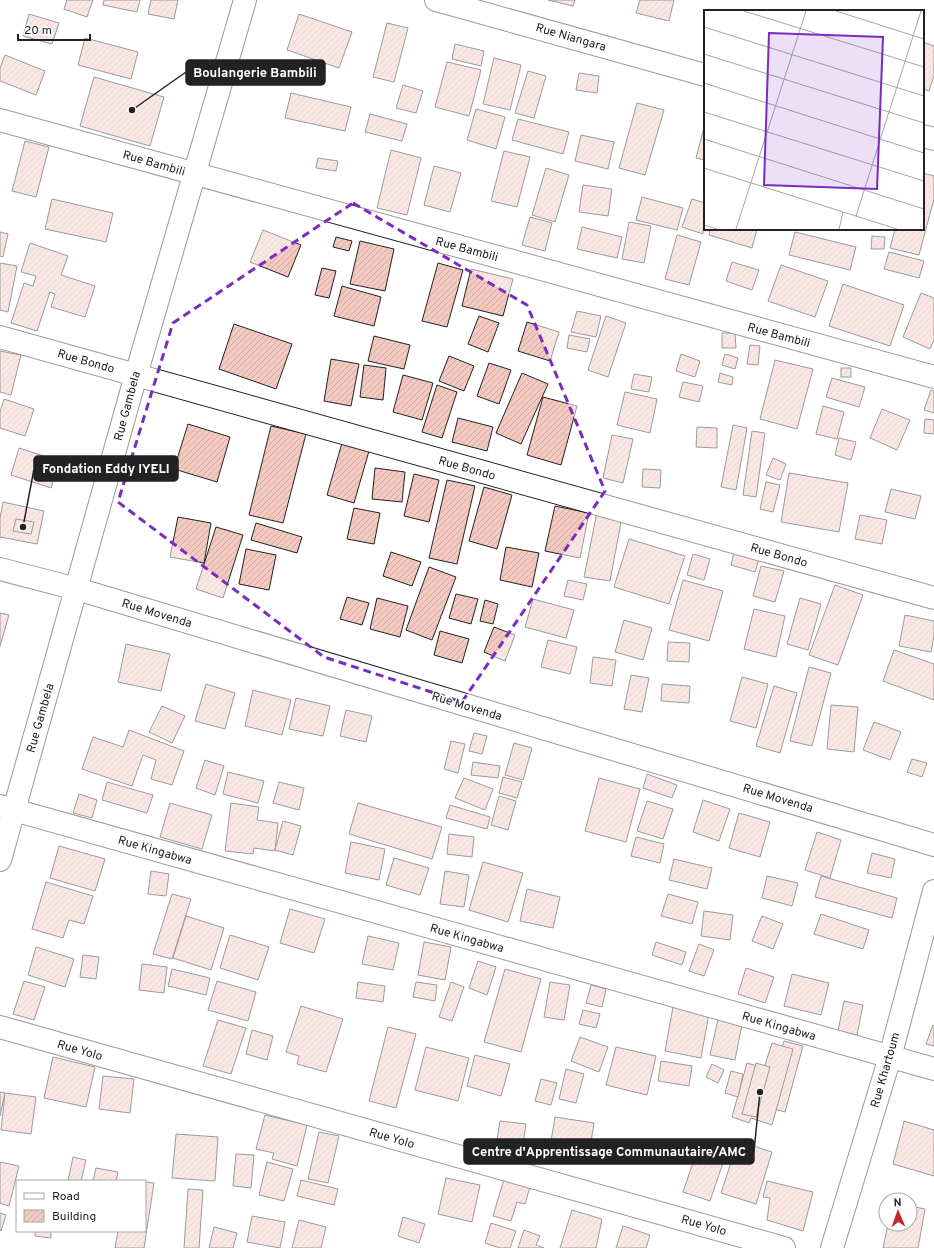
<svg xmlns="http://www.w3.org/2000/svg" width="934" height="1248" font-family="Overpass,sans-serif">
	<defs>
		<pattern id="building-hatch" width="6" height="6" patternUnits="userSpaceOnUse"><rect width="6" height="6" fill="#f3c9c0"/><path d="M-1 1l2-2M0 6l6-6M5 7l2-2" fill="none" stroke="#d0aca5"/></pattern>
	</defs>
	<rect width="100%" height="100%" fill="#fff"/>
	<g fill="url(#building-hatch)" stroke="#222">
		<polygon points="67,0 93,0 87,17 64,9"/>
		<polygon points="104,0 140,0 137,12 103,5"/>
		<polygon points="151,0 178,0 174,19 148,14"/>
		<polygon points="548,0 575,0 573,6"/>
		<polygon points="640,0 674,0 669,21 636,13"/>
		<polygon points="29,14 59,23 52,44 23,36"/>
		<polygon points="299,14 352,32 339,68 287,50"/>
		<polygon points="387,23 408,28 394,82 373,77"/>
		<polygon points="85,38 138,52 131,79 78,65"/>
		<polygon points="923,42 934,46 934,76 929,91 923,89"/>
		<polygon points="455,44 484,51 481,66 452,59"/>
		<polygon points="5,55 45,71 36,95 0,81 0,68"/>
		<polygon points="494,58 521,65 510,110 483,104"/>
		<polygon points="447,62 481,70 469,116 435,107"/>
		<polygon points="528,71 546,76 534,118 515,113"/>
		<polygon points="579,73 599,76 597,93 576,90"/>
		<polygon points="94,77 164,97 150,146 80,126"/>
		<polygon points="403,85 423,91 416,113 396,108"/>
		<polygon points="291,93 351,107 345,131 285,118"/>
		<polygon points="637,103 664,110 645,175 619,168"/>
		<polygon points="476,109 505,117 496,149 467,140"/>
		<polygon points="370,114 407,124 402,141 365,132"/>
		<polygon points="518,119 569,132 563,154 512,140"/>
		<polygon points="705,124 705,160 696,158"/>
		<polygon points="581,135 614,142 608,169 575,161"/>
		<polygon points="25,141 49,147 36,197 12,191"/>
		<polygon points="391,150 421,158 407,215 377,208"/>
		<polygon points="504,151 530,157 517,207 491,201"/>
		<polygon points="318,158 338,161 336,171 316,168"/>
		<polygon points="434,166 461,173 450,212 424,205"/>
		<polygon points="546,168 569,175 555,222 532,215"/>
		<polygon points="923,173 934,176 934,199 919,255 890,248 895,229 923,229"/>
		<polygon points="583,185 612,189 608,216 579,212"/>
		<polygon points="642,197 683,208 677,230 636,220"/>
		<polygon points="52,199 113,213 106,242 45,229"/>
		<polygon points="692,199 705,203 703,234 682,227"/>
		<polygon points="530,217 552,223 545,251 522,245"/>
		<polygon points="629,222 651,226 644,263 622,259"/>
		<polygon points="582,227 622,237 617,258 577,249"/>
		<polygon points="710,229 757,229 752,248 709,235"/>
		<polygon points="263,230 301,245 288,277 250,262"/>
		<polygon points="0,232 8,234 3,257 0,256"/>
		<polygon points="795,232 856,247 850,270 789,255"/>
		<polygon points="677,235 701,242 689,285 665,279"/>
		<polygon points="872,236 885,237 884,249 871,249"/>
		<polygon points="336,237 352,241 349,251 333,247"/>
		<polygon points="360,241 394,249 385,291 350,284"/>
		<polygon points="30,243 68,256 61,275 95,286 85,317 51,307 55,294 50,292 37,331 11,323 24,283 33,286 36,276 21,272"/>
		<polygon points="889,252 924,261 919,278 884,269"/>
		<polygon points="732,262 759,270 752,290 726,281"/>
		<polygon points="0,263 17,266 8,312 0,310"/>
		<polygon points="438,263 463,270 447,327 422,321"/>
		<polygon points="781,265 828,281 815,317 768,301"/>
		<polygon points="322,268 336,271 329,298 315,295"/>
		<polygon points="471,269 513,279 503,316 462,306"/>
		<polygon points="843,284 904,305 890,346 829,326"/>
		<polygon points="342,286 381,297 374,326 334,316"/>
		<polygon points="921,293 934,298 934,340 930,349 903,337"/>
		<polygon points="577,311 601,316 596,337 571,332"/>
		<polygon points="479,316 499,323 488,352 468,344"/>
		<polygon points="606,316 626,323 608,377 588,370"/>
		<polygon points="527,322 559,332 550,361 518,351"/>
		<polygon points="234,324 292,344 276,389 219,369"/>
		<polygon points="722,333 735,333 736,348 722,348"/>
		<polygon points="569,335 590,339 587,352 567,348"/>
		<polygon points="374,336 410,345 404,369 368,361"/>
		<polygon points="750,345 760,346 758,365 747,364"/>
		<polygon points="0,351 21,355 11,395 0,392"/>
		<polygon points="681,354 700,361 695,377 676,371"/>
		<polygon points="725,354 738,358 735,369 722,365"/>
		<polygon points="449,356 474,366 464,391 439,381"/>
		<polygon points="331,359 359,364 351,406 324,401"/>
		<polygon points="775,360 813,369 797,429 760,419"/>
		<polygon points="489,363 511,370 499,404 477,396"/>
		<polygon points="364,365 386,368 383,400 360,397"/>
		<rect x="841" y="368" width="10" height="9"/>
		<polygon points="522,373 548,384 521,444 496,433"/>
		<polygon points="720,373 733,377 732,385 718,382"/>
		<polygon points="634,374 652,377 649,392 631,389"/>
		<polygon points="403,375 433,383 422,420 393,412"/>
		<polygon points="832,378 865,387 859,407 826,397"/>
		<polygon points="683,382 703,386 699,402 679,397"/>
		<polygon points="437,385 457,392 442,438 422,432"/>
		<polygon points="931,390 934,391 934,413 924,410"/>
		<polygon points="625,392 657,399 650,433 617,425"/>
		<polygon points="543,397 577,406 561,465 527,455"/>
		<polygon points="4,399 34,409 25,436 0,428 0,412"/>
		<polygon points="823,406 844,412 837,439 816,434"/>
		<polygon points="882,409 910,420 897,450 870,438"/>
		<polygon points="458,418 493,427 487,451 452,442"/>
		<polygon points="925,419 934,420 934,434 924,433"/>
		<polygon points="188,424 230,437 217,482 174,469"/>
		<polygon points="733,425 747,428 736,490 721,487"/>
		<polygon points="271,426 306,434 283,523 249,515"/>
		<polygon points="697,427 717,428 717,448 696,447"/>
		<polygon points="752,431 765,433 756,497 743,495"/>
		<polygon points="612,435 633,439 623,483 603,478"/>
		<polygon points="839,438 856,442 851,460 835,455"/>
		<polygon points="342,443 369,451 354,503 327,495"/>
		<polygon points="19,448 60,461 51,488 11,475"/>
		<polygon points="773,458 786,464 780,480 766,475"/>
		<polygon points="375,468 405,472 402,502 372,499"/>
		<polygon points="643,469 661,470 660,488 642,487"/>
		<polygon points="789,473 848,483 839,532 781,522"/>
		<polygon points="414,474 439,480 429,522 404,516"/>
		<polygon points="447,480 475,486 457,564 429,558"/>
		<polygon points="766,482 780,485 773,512 760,509"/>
		<polygon points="484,487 512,495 497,549 469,541"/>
		<polygon points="891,489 921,496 915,519 885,512"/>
		<polygon points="3,502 44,511 37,544 0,537 0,518"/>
		<polygon points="555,506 589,513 580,558 545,551"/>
		<polygon points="354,508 380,513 374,544 347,539"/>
		<polygon points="597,512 622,517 610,581 584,577"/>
		<polygon points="860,515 887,520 882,544 855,539"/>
		<polygon points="178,517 211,523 204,563 170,557"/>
		<polygon points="16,519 34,522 31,534 13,531"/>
		<polygon points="256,523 302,537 297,553 251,540"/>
		<polygon points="216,527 243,535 223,598 196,589"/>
		<polygon points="629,539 685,556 669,604 614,587"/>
		<polygon points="506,547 539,553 532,587 500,580"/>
		<polygon points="246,549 276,555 269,590 239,584"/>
		<polygon points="391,552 421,562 412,586 383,576"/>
		<polygon points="734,552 759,559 755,572 731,565"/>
		<polygon points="693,554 710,559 704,580 687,575"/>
		<polygon points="761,566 784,571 775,602 753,596"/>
		<polygon points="429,567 456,577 432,640 406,630"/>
		<polygon points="568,580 587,584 583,600 564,596"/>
		<polygon points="683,580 723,591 709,641 669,630"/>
		<polygon points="835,585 863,595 838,665 809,655"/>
		<polygon points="456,594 478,599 471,624 449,618"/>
		<polygon points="347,597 369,603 362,625 340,619"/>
		<polygon points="377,598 408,606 400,637 370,629"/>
		<polygon points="800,598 821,604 808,650 787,644"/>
		<polygon points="533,599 574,610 566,638 525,627"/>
		<polygon points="485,600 498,604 493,624 480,621"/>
		<polygon points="754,609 785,616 776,657 744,649"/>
		<polygon points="0,613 9,615 0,646"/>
		<polygon points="905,615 934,621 934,636 931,652 899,646"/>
		<polygon points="624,620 652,628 643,660 615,652"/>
		<polygon points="494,627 515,635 505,661 484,652"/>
		<polygon points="440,631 469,639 462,663 434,655"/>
		<polygon points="548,640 577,647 570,674 541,667"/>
		<polygon points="668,642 690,643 689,662 667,661"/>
		<polygon points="126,644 170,654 161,691 118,682"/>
		<polygon points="894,650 934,664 934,700 883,681"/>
		<polygon points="593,657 616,660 612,686 590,683"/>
		<polygon points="809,667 831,673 812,746 790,741"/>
		<polygon points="631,675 649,678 642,712 624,709"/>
		<polygon points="742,677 768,684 756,728 730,721"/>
		<polygon points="206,684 235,693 225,729 195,721"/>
		<polygon points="662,684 690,686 689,703 661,701"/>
		<polygon points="774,686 797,693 780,753 756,746"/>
		<polygon points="253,690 291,700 282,735 245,726"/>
		<polygon points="296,698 330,706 323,736 289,729"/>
		<polygon points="831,705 858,707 854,752 827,749"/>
		<polygon points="162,706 185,716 172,743 149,732"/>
		<polygon points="346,710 372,716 366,742 340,736"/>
		<polygon points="874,722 901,732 890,760 863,750"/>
		<polygon points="129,730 184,751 172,785 151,779 156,760 143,755 132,786 82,769 93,737 123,747"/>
		<polygon points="474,733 487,736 482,754 469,751"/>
		<polygon points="451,741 465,744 458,773 444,769"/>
		<polygon points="514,743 532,748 523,780 505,775"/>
		<polygon points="912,759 927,763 922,777 907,772"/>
		<polygon points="205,760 224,766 215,795 196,788"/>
		<polygon points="473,762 500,766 498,778 471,775"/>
		<polygon points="228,772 264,781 258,803 223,794"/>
		<polygon points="647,774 677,785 672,798 643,788"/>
		<polygon points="503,777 522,782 517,798 499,793"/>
		<polygon points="464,778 493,789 485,810 455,798"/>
		<polygon points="599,778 640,789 626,842 585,831"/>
		<polygon points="107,782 153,795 147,813 102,800"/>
		<polygon points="279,782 304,788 299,810 273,803"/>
		<polygon points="79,794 97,800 92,818 73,813"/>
		<polygon points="499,796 516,801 508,830 491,825"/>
		<polygon points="703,800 730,809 719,841 693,832"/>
		<polygon points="647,801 673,809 663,839 637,831"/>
		<polygon points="170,803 212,815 202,849 160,837"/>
		<polygon points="231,803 259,807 257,820 278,823 275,851 254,848 253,854 225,851"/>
		<polygon points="358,803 442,827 432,859 349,834"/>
		<polygon points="450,805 490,817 487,829 446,818"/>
		<polygon points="739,813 770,822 760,857 729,848"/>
		<polygon points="283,821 301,826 293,855 275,850"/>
		<polygon points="817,832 841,840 830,878 805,870"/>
		<polygon points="449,834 474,837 472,857 447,854"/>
		<polygon points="636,837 664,844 660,863 631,856"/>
		<polygon points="351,842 385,849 379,880 345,873"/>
		<polygon points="59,846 105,859 95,891 50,878"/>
		<polygon points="872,853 895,859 891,878 867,873"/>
		<polygon points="394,858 429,868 420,895 386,885"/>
		<polygon points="674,859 712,868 707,889 669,880"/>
		<polygon points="483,862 523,873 508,922 469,910"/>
		<polygon points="151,871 169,874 166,896 148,894"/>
		<polygon points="445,871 469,875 464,907 440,904"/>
		<polygon points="767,876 798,883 792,906 762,898"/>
		<polygon points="821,876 897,898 892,918 815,897"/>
		<polygon points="46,882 93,896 84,924 69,920 63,938 32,929"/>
		<polygon points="527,889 560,897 553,928 520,921"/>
		<polygon points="172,894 191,899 172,959 153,954"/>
		<polygon points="668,894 698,902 692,924 661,916"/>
		<polygon points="290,909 325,919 314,953 280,943"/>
		<polygon points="704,911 733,915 730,940 701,936"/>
		<polygon points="821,914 869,930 863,949 814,934"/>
		<polygon points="186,916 224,928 211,970 173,958"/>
		<polygon points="762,916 783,924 773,949 752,941"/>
		<polygon points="230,935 269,947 258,980 220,968"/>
		<polygon points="368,936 399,943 393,970 362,964"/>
		<polygon points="424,942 451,947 445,980 418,975"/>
		<polygon points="656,942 686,952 682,965 652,955"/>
		<polygon points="699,944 714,950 704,976 689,971"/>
		<polygon points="36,947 74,959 65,987 28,975"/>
		<polygon points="83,955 99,957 96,979 80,977"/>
		<polygon points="478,961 496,967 487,995 469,988"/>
		<polygon points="142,964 167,967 164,993 139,990"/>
		<polygon points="746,968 774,977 765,1003 738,994"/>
		<polygon points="172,969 210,978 206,995 168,986"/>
		<polygon points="505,969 541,979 521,1052 484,1042"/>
		<polygon points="792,974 829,983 821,1015 784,1006"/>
		<polygon points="24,981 45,987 34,1020 13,1014"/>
		<polygon points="217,981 256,992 248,1021 208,1010"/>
		<polygon points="358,982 385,986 383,1002 356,998"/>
		<polygon points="416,982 437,985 435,1001 413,997"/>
		<polygon points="451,982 464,987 452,1021 439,1017"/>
		<polygon points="550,982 570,985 564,1020 544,1017"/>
		<polygon points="591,985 606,989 602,1007 586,1003"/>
		<polygon points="844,1001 863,1005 857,1035 838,1031"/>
		<polygon points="301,1006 343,1019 326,1072 297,1064 299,1056 286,1052"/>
		<polygon points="673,1007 709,1013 701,1058 665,1051"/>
		<polygon points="583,1010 600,1014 596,1028 579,1024"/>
		<polygon points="718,1019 742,1025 735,1060 710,1055"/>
		<polygon points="218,1020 246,1028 231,1074 203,1066"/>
		<polygon points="933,1025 934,1026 934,1046 926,1044"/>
		<polygon points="388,1027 416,1034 396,1108 369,1101"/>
		<polygon points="252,1030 273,1036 267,1060 246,1054"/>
		<polygon points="580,1037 608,1047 599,1072 571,1061"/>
		<polygon points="784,1041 803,1046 785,1112 766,1107"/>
		<polygon points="772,1043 793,1049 772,1125 751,1118 749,1123 732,1117 747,1063 764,1068"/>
		<polygon points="426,1047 469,1058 458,1101 415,1090"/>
		<polygon points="616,1047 656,1056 647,1095 606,1085"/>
		<polygon points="475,1055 510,1064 501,1096 467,1086"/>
		<polygon points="53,1057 95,1067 86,1107 44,1098"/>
		<polygon points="661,1061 692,1066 689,1086 658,1081"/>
		<polygon points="756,1063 770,1067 756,1117 742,1114"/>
		<polygon points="712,1064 724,1070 718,1083 706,1077"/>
		<polygon points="566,1069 584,1074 576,1103 559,1099"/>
		<polygon points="731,1071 743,1074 738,1097 725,1093"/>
		<polygon points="103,1076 134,1079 130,1113 99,1109"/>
		<polygon points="541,1079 557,1083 551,1105 535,1101"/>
		<polygon points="0,1092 5,1093 0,1116"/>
		<polygon points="5,1093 36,1097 31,1134 1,1130"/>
		<polygon points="265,1115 307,1125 297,1166 272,1159 274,1153 256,1149"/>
		<polygon points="555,1117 594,1123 590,1148 551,1141"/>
		<polygon points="500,1121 526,1124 522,1150 496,1146"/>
		<polygon points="904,1121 934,1130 934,1176 893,1164"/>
		<polygon points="319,1132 339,1136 328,1183 308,1179"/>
		<polygon points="176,1134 218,1137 215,1181 172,1178"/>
		<polygon points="738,1141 772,1152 756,1204 721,1193"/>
		<polygon points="700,1142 727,1151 710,1201 683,1192"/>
		<polygon points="236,1154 254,1155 251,1188 233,1186"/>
		<polygon points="73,1157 86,1160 81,1181 68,1181"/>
		<polygon points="0,1162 19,1166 9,1206 0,1203"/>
		<polygon points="267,1162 293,1169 284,1201 259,1195"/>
		<polygon points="96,1168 118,1172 116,1181 93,1181"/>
		<polygon points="446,1178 480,1185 472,1222 438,1214"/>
		<polygon points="504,1179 530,1187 525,1204 517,1202 511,1221 493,1216"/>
		<polygon points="301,1180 338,1189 334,1205 297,1196"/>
		<polygon points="767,1181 813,1192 803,1231 767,1220 770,1198 763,1197"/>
		<polygon points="145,1182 154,1183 144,1248 115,1248 118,1231 145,1231"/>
		<polygon points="188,1189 203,1190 199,1248 184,1248"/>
		<polygon points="910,1206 925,1209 918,1248 883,1248 888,1224 910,1224"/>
		<polygon points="572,1210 602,1219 596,1248 560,1248"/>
		<polygon points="0,1213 6,1215 1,1231 0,1230"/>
		<polygon points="252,1216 285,1222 280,1248 247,1242"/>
		<polygon points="403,1217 425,1224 419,1243 398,1236"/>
		<polygon points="299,1220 326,1227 321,1248 292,1248"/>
		<polygon points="491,1223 516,1231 510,1248 500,1248 485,1243"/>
		<polygon points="623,1226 650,1235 646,1248 616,1248"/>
		<polygon points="214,1227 237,1233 233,1248 209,1248"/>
		<polygon points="524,1230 540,1236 536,1245 544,1248 518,1248"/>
		<polygon points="35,1231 51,1231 51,1238 35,1236"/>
	</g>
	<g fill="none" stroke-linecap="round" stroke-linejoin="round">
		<defs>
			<g id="street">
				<polyline points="436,0 705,75"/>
				<polyline points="0,120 934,377"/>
				<polyline points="923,136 934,139"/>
				<polyline points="0,337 934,598"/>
				<polyline points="0,569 77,589 934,845"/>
				<polyline points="0,806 934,1069"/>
				<polyline points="0,1027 784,1248"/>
				<polyline points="832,1248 890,1057 934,891"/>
			</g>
			<polyline id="secondary" points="0,860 136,375 245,0"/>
		</defs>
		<use href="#street" stroke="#222" stroke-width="24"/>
		<use href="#secondary" stroke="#222" stroke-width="24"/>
		<use href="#street" stroke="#fff" stroke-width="22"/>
		<use href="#secondary" stroke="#fff" stroke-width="22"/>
	</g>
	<path d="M0 0H934V1248H0ZM353 203 527 305 605 491 462 702 324 657 118 502 173 323Z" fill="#fff" fill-opacity=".55" fill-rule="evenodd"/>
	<path fill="none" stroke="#7b2cbf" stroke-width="3" stroke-dasharray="8 5" stroke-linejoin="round" d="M353 203 527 305 605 491 462 702 324 657 118 502 173 323Z"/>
	<g text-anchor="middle" stroke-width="3" stroke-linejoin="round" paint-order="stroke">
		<g font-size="12" fill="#222" stroke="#fff">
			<text transform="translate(571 37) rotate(16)" y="4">Rue Niangara</text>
			<text transform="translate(154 163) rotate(16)" y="4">Rue Bambili</text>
			<text transform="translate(467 249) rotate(15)" y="4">Rue Bambili</text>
			<text transform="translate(779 335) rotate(15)" y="4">Rue Bambili</text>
			<text transform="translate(86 361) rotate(16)" y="4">Rue Bondo</text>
			<text transform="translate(127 406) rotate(-75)" y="4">Rue Gambela</text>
			<text transform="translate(467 468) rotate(16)" y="4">Rue Bondo</text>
			<text transform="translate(779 555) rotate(16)" y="4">Rue Bondo</text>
			<text transform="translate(157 613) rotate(17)" y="4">Rue Movenda</text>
			<text transform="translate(467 706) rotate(17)" y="4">Rue Movenda</text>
			<text transform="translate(40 718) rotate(-74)" y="4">Rue Gambela</text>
			<text transform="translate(778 798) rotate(17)" y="4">Rue Movenda</text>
			<text transform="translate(155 850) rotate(16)" y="4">Rue Kingabwa</text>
			<text transform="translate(467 938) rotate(16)" y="4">Rue Kingabwa</text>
			<text transform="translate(779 1026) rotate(16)" y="4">Rue Kingabwa</text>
			<text transform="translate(80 1050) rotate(16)" y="4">Rue Yolo</text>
			<text transform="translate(885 1070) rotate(-74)" y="4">Rue Khartoum</text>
			<text transform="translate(392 1138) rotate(16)" y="4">Rue Yolo</text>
			<text transform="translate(704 1225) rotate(16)" y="4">Rue Yolo</text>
		</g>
	</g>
	<g transform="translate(704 10)">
		<rect width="220" height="220" fill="#fff"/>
		<path fill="none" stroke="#a7a7a7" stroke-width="1" d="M40 1 220 57M132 1 220 29M0 17 220 86M0 44 220 113M0 73 220 143M0 102 220 171M0 129 220 199M0 158 193 219M152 206 217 1M0 215 13 219M32 219 102 1M135 219 139 202"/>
		<path fill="#7b2cbf" fill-opacity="0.15" stroke="#7b2cbf" stroke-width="2" d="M65 23 179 27 173 179 60 175Z"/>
		<rect width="220" height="220" fill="none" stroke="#222" stroke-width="2"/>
	</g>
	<path fill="none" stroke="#222" stroke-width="1.5" d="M132 110L186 72M23 527L34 469M760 1092L754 1151"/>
	<g fill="#222" stroke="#fff" stroke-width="1.5">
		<circle cx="132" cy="110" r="4"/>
		<circle cx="23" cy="527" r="4"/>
		<circle cx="760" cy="1092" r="4"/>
	</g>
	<g fill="#222" stroke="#222" stroke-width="1.5">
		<rect x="186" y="60" width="139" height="25" rx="4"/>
		<rect x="34" y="456" width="144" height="25" rx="4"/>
		<rect x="464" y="1139" width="290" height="25" rx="4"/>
	</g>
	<g font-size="13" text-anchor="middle" font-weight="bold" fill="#fff">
		<text x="255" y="77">Boulangerie Bambili</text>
		<text x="106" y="473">Fondation Eddy IYELI</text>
		<text x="609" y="1156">Centre d'Apprentissage Communautaire/AMC</text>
	</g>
	<rect x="16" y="1180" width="130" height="52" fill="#ffffff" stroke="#a7a7a7"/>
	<rect x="24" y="1193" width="20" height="6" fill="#ffffff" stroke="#a7a7a7"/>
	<text x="52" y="1200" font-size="12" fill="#222222">Road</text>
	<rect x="24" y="1210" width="20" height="12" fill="url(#building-hatch)" stroke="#a7a7a7"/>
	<text x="52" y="1220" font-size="12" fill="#222222">Building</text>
	<g transform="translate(898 1212) rotate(358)"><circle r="19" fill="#ffffff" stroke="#a7a7a7"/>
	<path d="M0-3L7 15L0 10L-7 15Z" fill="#c62828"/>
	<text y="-6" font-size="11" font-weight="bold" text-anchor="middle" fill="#222222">N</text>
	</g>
	<path d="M18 34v6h72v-6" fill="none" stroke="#222222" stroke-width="2"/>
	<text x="24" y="34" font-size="12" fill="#222222" stroke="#ffffff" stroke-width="3" paint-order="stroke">20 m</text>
</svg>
